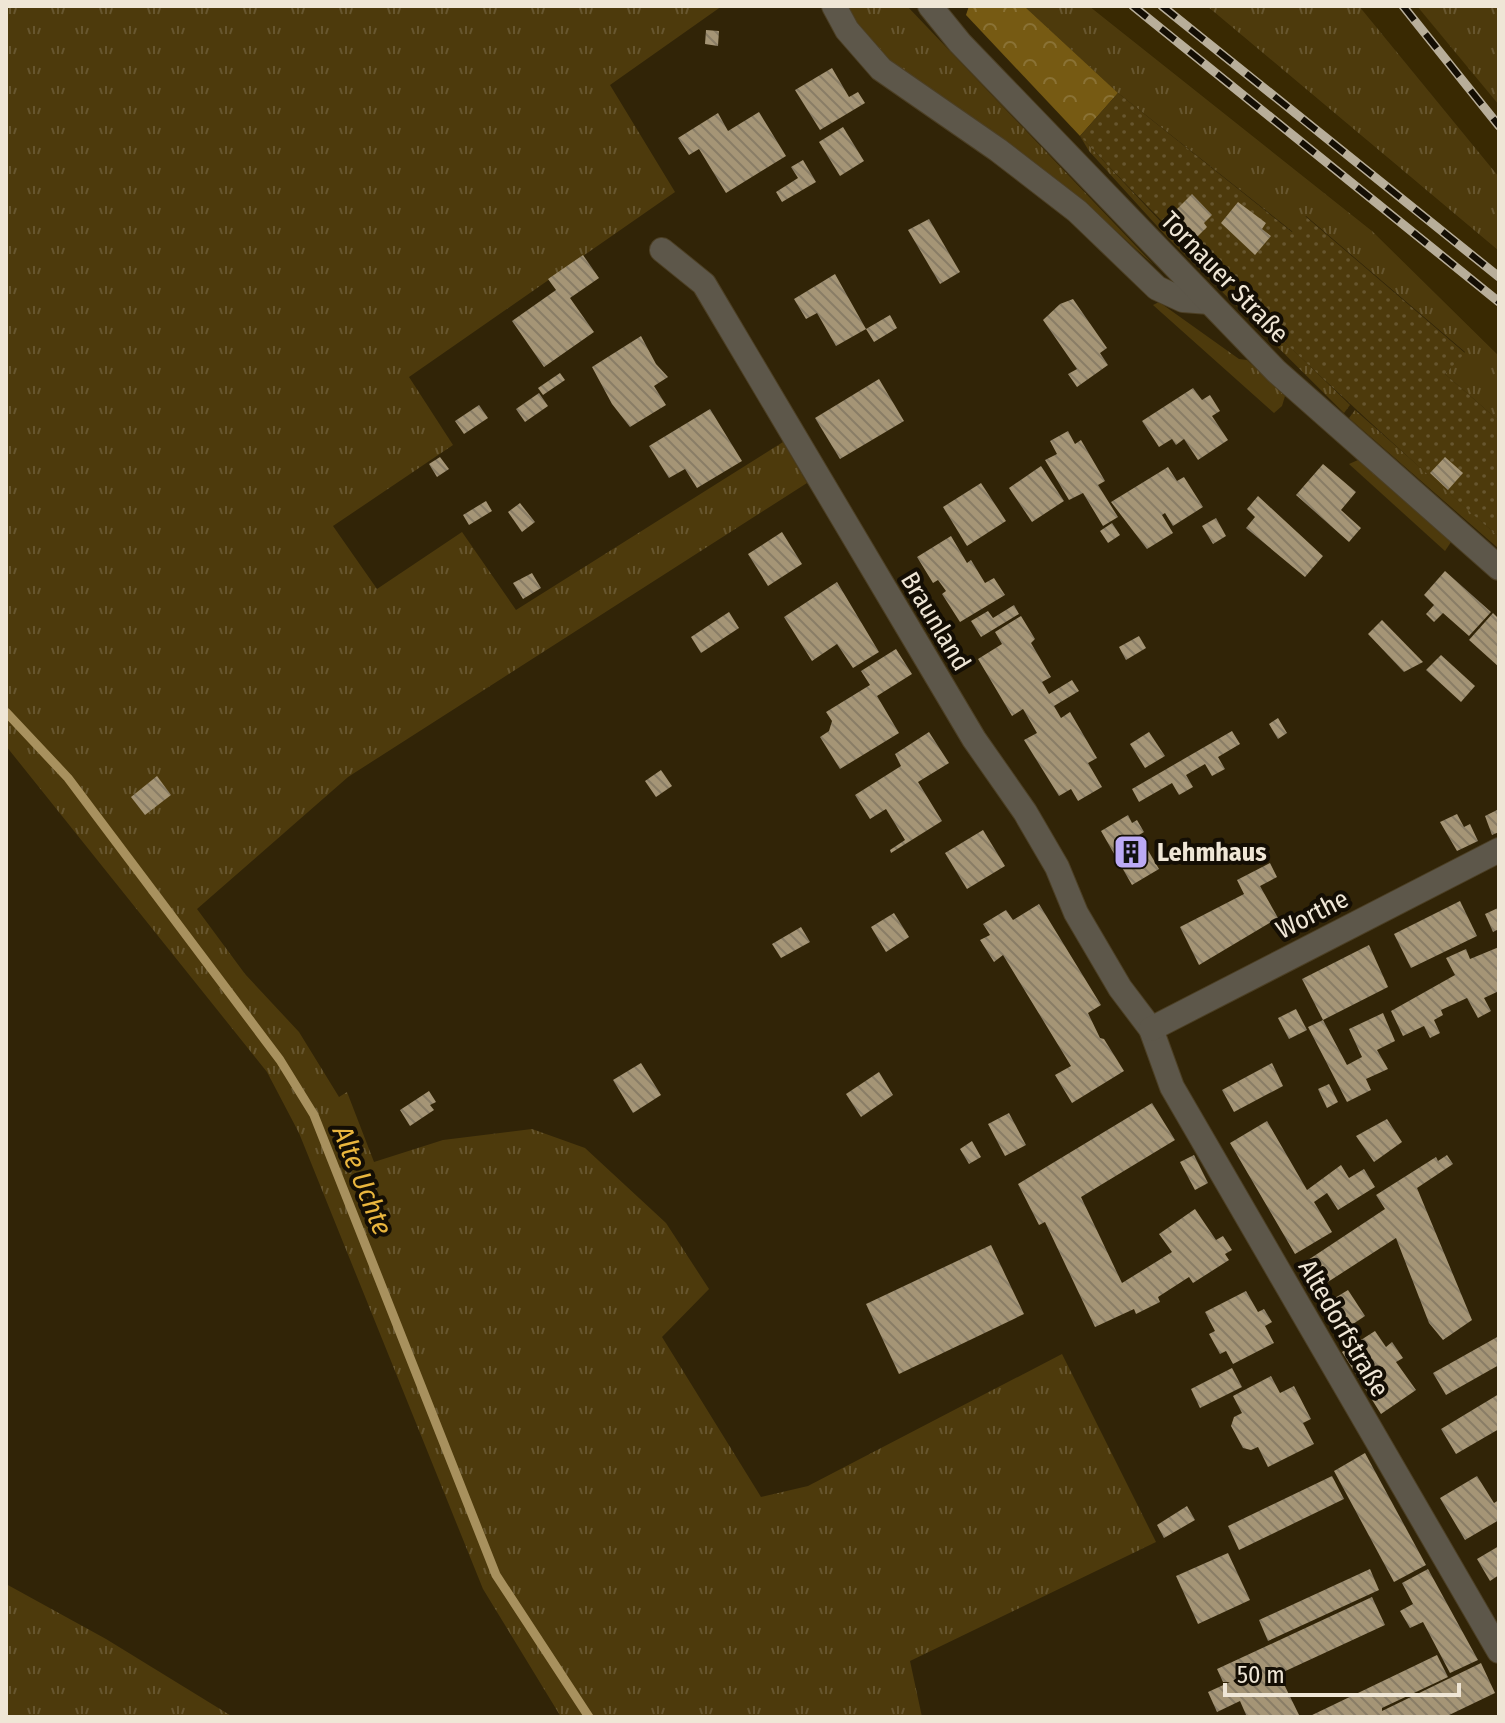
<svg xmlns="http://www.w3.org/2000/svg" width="1505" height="1723" font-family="'Fira Sans Condensed',sans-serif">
	<defs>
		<pattern id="grass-tufts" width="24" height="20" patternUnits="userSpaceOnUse" patternTransform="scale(2)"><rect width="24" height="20" fill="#4d3a0c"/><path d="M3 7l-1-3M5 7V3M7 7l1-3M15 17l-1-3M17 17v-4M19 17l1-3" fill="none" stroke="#67562f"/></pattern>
		<pattern id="forest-crowns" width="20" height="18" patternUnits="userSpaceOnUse" patternTransform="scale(2)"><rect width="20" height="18" fill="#765a13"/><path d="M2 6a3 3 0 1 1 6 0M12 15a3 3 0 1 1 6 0" fill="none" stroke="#8a7235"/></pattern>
		<pattern id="garden-dots" width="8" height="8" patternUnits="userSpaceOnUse" patternTransform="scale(2)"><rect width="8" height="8" fill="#4d3a0c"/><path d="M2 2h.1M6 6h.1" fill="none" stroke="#67562f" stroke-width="1.8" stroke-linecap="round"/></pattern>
		<pattern id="building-back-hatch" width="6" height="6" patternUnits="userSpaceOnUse" patternTransform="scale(2)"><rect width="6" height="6" fill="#a59576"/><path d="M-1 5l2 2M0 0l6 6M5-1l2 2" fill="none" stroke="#897d66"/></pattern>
	</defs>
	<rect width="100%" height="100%" fill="#312407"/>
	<g fill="#392902">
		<polygon points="1089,6 1207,6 1499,251 1499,356 1372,231"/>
		<polygon points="1359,6 1445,6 1499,73 1499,177"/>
	</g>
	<g fill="url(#grass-tufts)">
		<polygon points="6,6 722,6 610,85 675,192 409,377 453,445 333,526 377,589 462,532 516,610 783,442 807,483 348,777 197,909 245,974 299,1032 339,1097 347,1092 374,1162 443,1140 532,1129 585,1148 666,1223 709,1289 662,1337 761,1497 808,1486 1062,1354 1156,1542 910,1661 922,1717 561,1717 483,1589 299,1133 267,1072 6,746"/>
		<path d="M845 6H907L1154 265C1128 243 1103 217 1075 196 996 136 900 92 845 6Z"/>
		<polygon points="1024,6 1089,6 1372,231 1499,356 1499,421 1445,374 1465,352 1306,216 1293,232 1118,93"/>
		<polygon points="1207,6 1359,6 1499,177 1499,251"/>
		<polygon points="1417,6 1499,6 1499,105"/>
		<polygon points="1080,136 1161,222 1350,405 1344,413 1167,237 1089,151"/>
		<polygon points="1159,302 1239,359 1247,360 1285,396 1282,406 1274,413 1153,305"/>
		<polygon points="1355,410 1499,537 1499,549 1349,418"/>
		<polygon points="1358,460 1451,542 1445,551 1349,464"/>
		<polygon points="6,1584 106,1639 233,1717 6,1717"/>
	</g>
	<polygon fill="url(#forest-crowns)" points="969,6 1024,6 1118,93 1080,136 966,15"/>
	<path fill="url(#garden-dots)" d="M1118 93 1292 232 1305 216 1465 353 1445 374 1499 421V537C1353 411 1213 277 1080 136Z"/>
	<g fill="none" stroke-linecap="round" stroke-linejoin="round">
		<polyline stroke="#a8915e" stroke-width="9" points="6,712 68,778 280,1060 314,1115 496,1575 589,1717"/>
	</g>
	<g fill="url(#building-back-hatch)">
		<polygon points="706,30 719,31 718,46 705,44"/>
		<polygon points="832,68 849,97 858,92 865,103 820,130 795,90"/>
		<polygon points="759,112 786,156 726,193 699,149 689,155 678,138 718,113 728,131"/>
		<polygon points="843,127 864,161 840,176 819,142"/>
		<polygon points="803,160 816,182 782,202 776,192 798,178 791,167"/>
		<polygon points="1192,194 1212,215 1204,223 1207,227 1190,244 1166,220"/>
		<polygon points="1238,202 1266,223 1262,229 1271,236 1255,255 1221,223"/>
		<polygon points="929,219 960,272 940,284 908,230"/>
		<polygon points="583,255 599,278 570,298 594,332 544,367 512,321 556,290 548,279"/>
		<polygon points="835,274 866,329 890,315 897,328 874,342 866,329 836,346 817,313 806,319 794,299"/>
		<polygon points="1073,299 1107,348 1100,353 1108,365 1077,387 1068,374 1077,369 1043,320 1060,304"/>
		<polygon points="641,336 656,364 668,377 654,386 666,405 630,427 612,404 592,367"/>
		<polygon points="560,373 565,380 543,395 538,388"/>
		<polygon points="879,379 904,421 840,459 815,418"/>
		<polygon points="1193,388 1202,400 1210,395 1220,411 1212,416 1228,440 1198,460 1184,439 1176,445 1172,439 1159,447 1142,421"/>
		<polygon points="539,393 548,406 525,422 516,409"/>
		<polygon points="479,405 488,418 464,434 455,421"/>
		<polygon points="710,409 742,461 697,488 685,469 669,478 649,446"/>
		<polygon points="1068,431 1075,444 1081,440 1105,481 1098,485 1118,517 1103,526 1083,493 1069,500 1045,460 1057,454 1050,441"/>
		<polygon points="440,457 449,469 437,477 429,464"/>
		<polygon points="1445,457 1463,473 1448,490 1430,473"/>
		<polygon points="1323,464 1356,492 1341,510 1361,528 1349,542 1296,495"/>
		<polygon points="1041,466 1064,501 1032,522 1009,488"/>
		<polygon points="1168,467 1177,481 1184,477 1203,507 1173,526 1165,513 1162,515 1173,533 1147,549 1111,502"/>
		<polygon points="981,483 1006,521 967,546 943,507"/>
		<polygon points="1258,496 1323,556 1305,577 1246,528 1255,517 1247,509"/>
		<polygon points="486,501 492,511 469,525 463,515"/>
		<polygon points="520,503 535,522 522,532 508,512"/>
		<polygon points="1216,518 1226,536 1213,544 1202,526"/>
		<polygon points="1112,523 1120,535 1108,543 1100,531"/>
		<polygon points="782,532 802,564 768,586 748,554"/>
		<polygon points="951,536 967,563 971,560 985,583 994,578 1005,595 960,622 942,594 946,591 938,580 933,583 917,557"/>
		<polygon points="1445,571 1491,612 1469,636 1443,613 1434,622 1426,614 1434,605 1424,595"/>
		<polygon points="532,573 541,588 523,599 513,583"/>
		<polygon points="837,582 879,652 853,668 837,644 812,661 784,617"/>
		<polygon points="1014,605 1019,614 981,637 971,621 988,611 993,618"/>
		<polygon points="729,612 739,628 701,653 691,637"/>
		<polygon points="1493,613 1499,619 1499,667 1469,640"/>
		<polygon points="1021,616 1035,639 1031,643 1051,677 1042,682 1049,694 1072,680 1079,691 1054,706 1061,718 1070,712 1097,758 1088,763 1102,787 1078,801 1071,789 1059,796 1024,740 1037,733 1023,709 1012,716 978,659 1002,644 995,632"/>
		<polygon points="1382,620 1423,662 1404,672 1368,634"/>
		<polygon points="1139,636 1146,648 1126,660 1119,647"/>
		<polygon points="896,649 912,674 877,696 899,733 840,769 820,737 829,731 832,721 826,712 870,685 861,671"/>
		<polygon points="1441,655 1475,686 1461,702 1426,670"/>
		<polygon points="1278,718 1287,733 1278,739 1269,724"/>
		<polygon points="1232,731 1240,744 1218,757 1225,769 1212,776 1205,764 1186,775 1193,787 1179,795 1172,783 1139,802 1132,789"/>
		<polygon points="929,732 949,763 918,782 942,821 891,853 890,850 905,840 886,809 870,819 855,795 901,766 895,754"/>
		<polygon points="1149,732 1165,756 1145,768 1130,744"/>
		<polygon points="661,770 672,786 656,797 645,781"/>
		<polygon points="157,776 171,795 145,815 131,797"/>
		<polygon points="1499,809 1499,832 1492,835 1485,816"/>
		<polygon points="1457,814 1464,827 1470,824 1478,841 1457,851 1440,822"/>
		<polygon points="1128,815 1132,823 1137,820 1144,832 1139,835 1159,869 1132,885 1101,831"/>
		<polygon points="983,830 1005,866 967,889 945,853"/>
		<polygon points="1270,863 1277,877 1260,886 1278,918 1199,965 1180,927 1244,894 1237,880"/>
		<polygon points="1460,901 1477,936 1411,968 1394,934"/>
		<polygon points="1039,904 1101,1005 1088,1013 1100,1038 1104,1039 1124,1071 1072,1103 1055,1075 1071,1066 1003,955 994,962 980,940 990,935 983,924 1006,910 1013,920"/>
		<polygon points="1498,908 1499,929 1493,932 1485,914"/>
		<polygon points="894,913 909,937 886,952 871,927"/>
		<polygon points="801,927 810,942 781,958 772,944"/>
		<polygon points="1369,945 1388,987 1323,1020 1302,979"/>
		<polygon points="1499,947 1499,991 1484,998 1491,1011 1478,1018 1467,998 1441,1010 1443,1015 1434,1020 1440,1033 1430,1038 1424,1026 1403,1036 1391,1011 1455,975 1446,958 1466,949 1470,959"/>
		<polygon points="1296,1009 1307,1030 1289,1039 1278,1018"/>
		<polygon points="1383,1013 1395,1041 1377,1050 1388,1069 1366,1079 1371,1090 1347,1102 1308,1027 1323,1020 1347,1065 1362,1057 1349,1029"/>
		<polygon points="641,1063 661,1095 633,1113 613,1080"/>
		<polygon points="1272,1063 1283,1086 1234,1112 1222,1090"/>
		<polygon points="879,1072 893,1095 861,1117 846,1094"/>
		<polygon points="1329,1084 1338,1102 1327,1108 1318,1089"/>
		<polygon points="429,1091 436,1102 430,1105 434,1110 410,1126 400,1110"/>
		<polygon points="1152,1103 1175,1140 1081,1197 1122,1283 1172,1252 1159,1234 1195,1209 1216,1240 1223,1236 1232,1250 1225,1254 1229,1260 1193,1283 1189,1277 1158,1297 1160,1302 1136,1314 1134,1309 1095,1327 1045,1222 1039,1225 1018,1184"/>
		<polygon points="1009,1113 1026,1145 1005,1156 988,1124"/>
		<polygon points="1387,1119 1402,1142 1374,1162 1356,1136"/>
		<polygon points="1267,1121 1307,1190 1341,1165 1349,1178 1364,1169 1375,1187 1338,1210 1327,1193 1314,1202 1332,1232 1295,1254 1230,1143"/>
		<polygon points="972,1141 981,1157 969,1164 960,1149"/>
		<polygon points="1194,1155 1208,1183 1195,1190 1180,1162"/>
		<polygon points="1447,1155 1453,1164 1417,1188 1472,1320 1443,1340 1429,1323 1396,1238 1317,1289 1302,1264 1385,1209 1376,1195 1436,1157 1438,1161"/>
		<polygon points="991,1245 1024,1314 899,1374 866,1304"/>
		<polygon points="1348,1290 1365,1316 1341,1332 1325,1304"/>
		<polygon points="1246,1291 1258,1312 1264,1309 1272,1322 1265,1326 1274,1343 1233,1364 1226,1351 1220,1354 1209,1334 1215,1331 1205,1312"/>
		<polygon points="1375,1331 1386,1347 1392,1342 1403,1358 1396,1362 1416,1390 1381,1414 1342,1352"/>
		<polygon points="1499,1336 1499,1365 1446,1395 1433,1373"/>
		<polygon points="1232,1368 1242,1387 1200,1408 1191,1389"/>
		<polygon points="1271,1376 1280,1393 1294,1386 1311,1419 1303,1423 1314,1444 1268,1467 1258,1447 1251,1450 1243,1448 1231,1426 1234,1417 1242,1413 1233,1396"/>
		<polygon points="1499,1394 1499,1429 1456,1454 1441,1429"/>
		<polygon points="1365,1453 1426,1565 1394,1582 1334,1471"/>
		<polygon points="1332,1476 1344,1499 1239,1550 1228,1526"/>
		<polygon points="1477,1476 1494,1503 1499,1500 1499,1520 1465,1540 1440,1498"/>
		<polygon points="1187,1506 1195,1520 1164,1538 1157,1525"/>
		<polygon points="1499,1546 1499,1575 1490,1581 1477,1559"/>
		<polygon points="1228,1553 1250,1600 1198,1624 1176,1576"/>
		<polygon points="1370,1569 1379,1590 1268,1641 1259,1620"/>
		<polygon points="1428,1569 1478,1660 1450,1673 1423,1622 1410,1628 1400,1611 1413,1604 1402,1583"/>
		<polygon points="1372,1597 1385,1625 1279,1674 1300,1717 1247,1717 1240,1701 1217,1712 1208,1692 1230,1682 1223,1682 1217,1669"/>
		<polygon points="1437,1655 1448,1677 1382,1708 1382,1711 1481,1663 1495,1693 1445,1717 1308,1717"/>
	</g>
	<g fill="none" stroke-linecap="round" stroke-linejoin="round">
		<defs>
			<g id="minor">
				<polyline points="834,6 847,30 881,69 998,150 1077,211 1157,288 1183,300 1209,302"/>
				<polyline points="930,6 960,43 1276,371 1499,568"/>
				<polyline points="662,250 704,284 974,739 1025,812 1057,867 1076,913 1120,988 1151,1029 1172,1087 1499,1651"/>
				<polyline points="1151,1029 1499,850"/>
			</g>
		</defs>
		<use href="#minor" stroke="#4c3f24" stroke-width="26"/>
		<use href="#minor" stroke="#5d574a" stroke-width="24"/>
		<defs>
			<g id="rail">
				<polyline points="1133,6 1499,302"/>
				<polyline points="1162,6 1499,277"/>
				<polyline points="1403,6 1499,126"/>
			</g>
		</defs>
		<use href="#rail" stroke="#b8ae9a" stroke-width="9"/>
		<use href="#rail" stroke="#140e04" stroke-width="6" stroke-dasharray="18" stroke-linecap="butt"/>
	</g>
	<defs>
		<symbol id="building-square" viewBox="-11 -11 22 22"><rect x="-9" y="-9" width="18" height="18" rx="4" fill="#bcaaf6" stroke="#140e04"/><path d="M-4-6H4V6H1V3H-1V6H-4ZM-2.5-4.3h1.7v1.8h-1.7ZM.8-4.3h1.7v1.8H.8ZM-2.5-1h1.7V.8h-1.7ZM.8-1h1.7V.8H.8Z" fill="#111"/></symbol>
	</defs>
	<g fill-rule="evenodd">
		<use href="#building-square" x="1111" y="832" width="40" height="40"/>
	</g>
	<g text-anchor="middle" stroke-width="8" stroke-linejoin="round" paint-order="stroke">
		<g font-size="26" fill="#efe6d6" stroke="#140e04">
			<text transform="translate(1225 277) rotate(46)" y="9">Tornauer Straße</text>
			<text transform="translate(936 621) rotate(59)" y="9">Braunland</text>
			<text transform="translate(1312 914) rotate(-27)" y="9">Worthe</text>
			<text transform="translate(1344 1328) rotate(60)" y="9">Altedorfstraße</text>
		</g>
		<g font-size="26" font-weight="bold" fill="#efe6d6" stroke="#140e04" text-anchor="start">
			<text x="1157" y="861">Lehmhaus</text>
		</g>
		<g font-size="28" font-style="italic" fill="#eab63e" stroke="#140e04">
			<text transform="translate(363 1180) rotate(68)" y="10">Alte Uchte</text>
		</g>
	</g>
	<rect width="1505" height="1723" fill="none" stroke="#efe6d6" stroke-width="16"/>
	<path d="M1225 1683v12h234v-12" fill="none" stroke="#efe6d6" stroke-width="4"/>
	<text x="1237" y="1683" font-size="24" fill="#efe6d6" stroke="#140e04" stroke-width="6" paint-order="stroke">50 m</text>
</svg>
